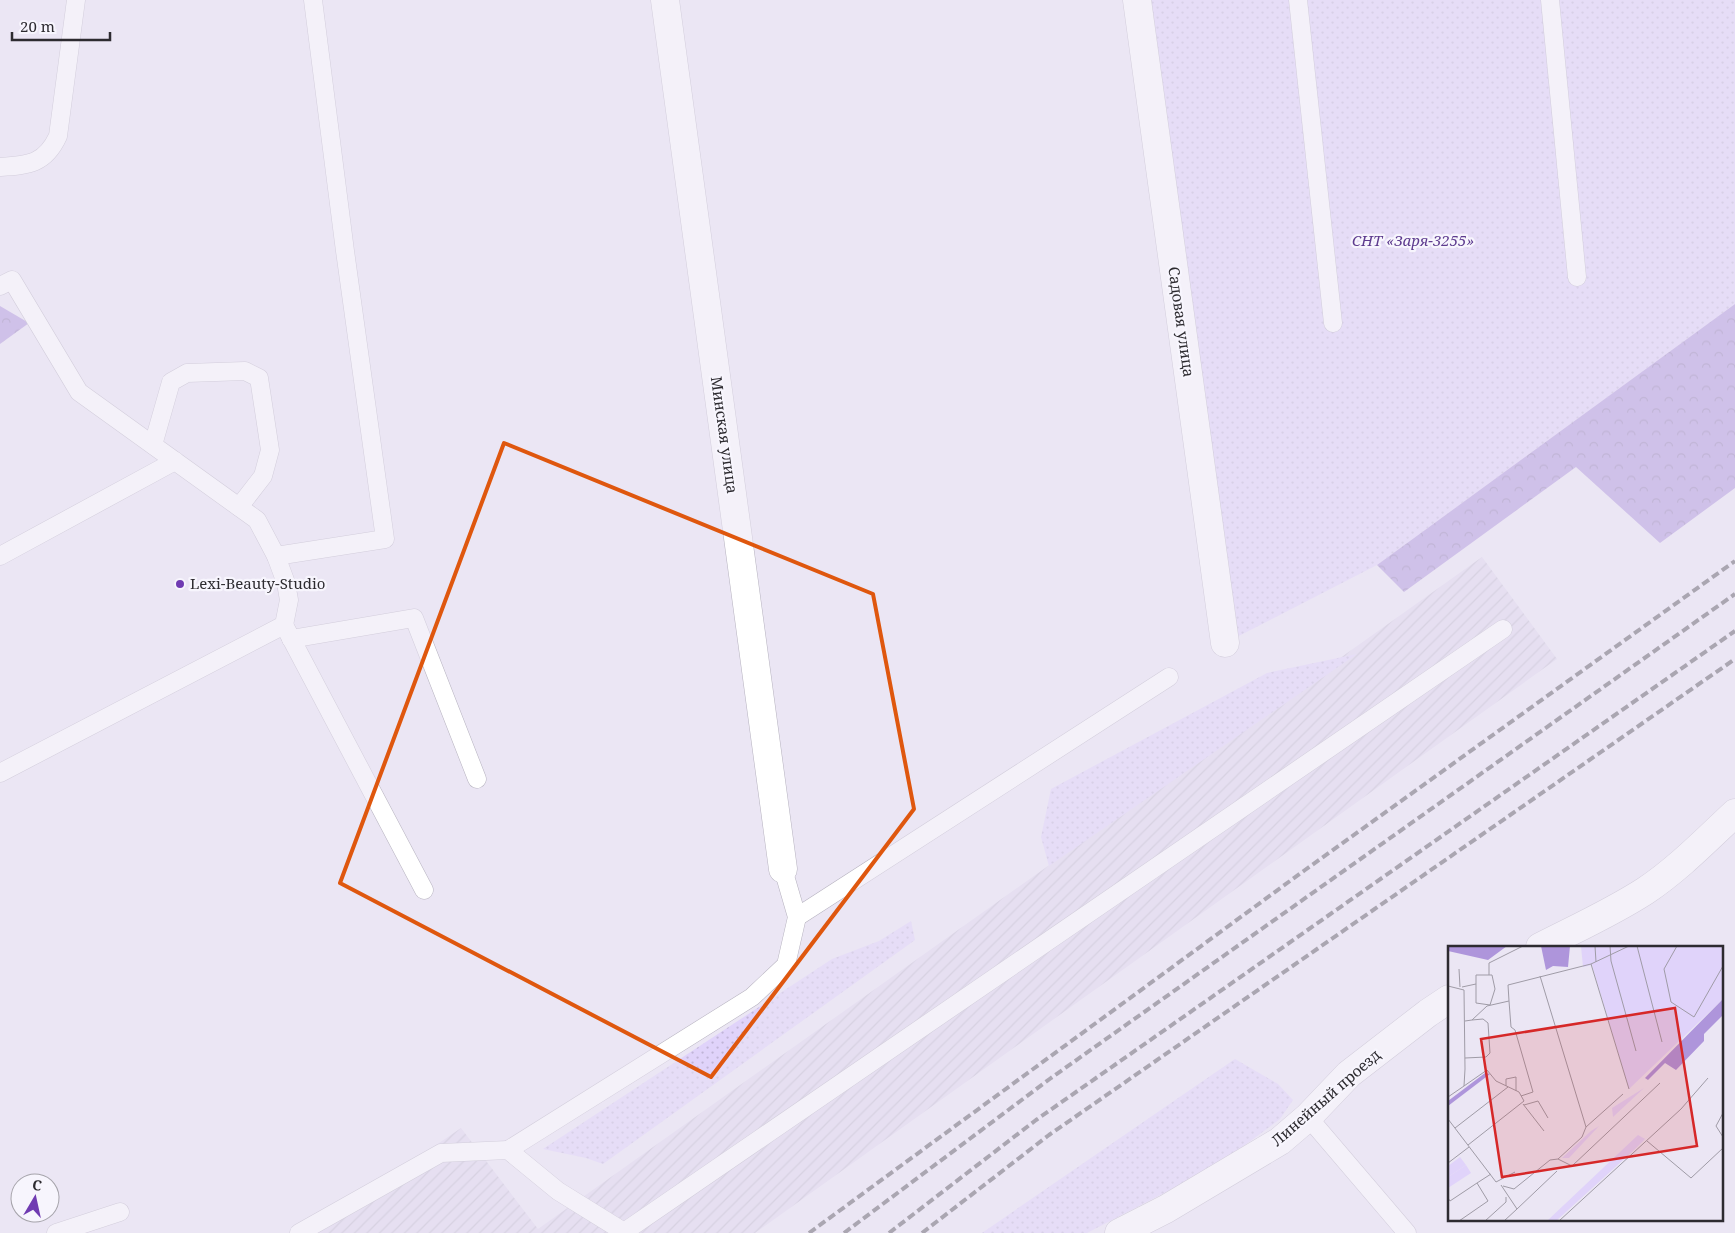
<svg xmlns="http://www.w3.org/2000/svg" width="1735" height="1233" font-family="'Noto Serif',serif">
	<defs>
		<pattern id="industrial-furrows" width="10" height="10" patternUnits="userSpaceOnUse" patternTransform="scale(1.25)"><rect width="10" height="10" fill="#dfd8ed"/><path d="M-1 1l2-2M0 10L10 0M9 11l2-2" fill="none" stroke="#c0bacc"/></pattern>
		<pattern id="grass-dots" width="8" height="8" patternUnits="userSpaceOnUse" patternTransform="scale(1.25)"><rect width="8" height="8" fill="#e0d3fa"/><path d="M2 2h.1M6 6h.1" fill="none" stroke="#c0b5d7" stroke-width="1.8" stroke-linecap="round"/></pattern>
		<pattern id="forest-crowns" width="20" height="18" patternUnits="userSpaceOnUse" patternTransform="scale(1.25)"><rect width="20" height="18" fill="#ae95db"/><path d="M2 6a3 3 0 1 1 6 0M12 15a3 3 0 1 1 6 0" fill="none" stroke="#8e7ab2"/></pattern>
	</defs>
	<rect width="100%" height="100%" fill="#ebe6f4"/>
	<polygon fill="url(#industrial-furrows)" points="1482,557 1557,659 755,1233 307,1233 461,1128 538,1229"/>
	<g fill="url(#grass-dots)">
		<polygon points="1137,0 1735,0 1735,304 1377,565 1225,643"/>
		<polygon points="1357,654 1049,866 1041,837 1051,789 1267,673"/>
		<polygon points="911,921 915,940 603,1164 586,1158 543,1149 832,959 879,941"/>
		<polygon points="1235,1059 1278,1084 1293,1100 1280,1119 1241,1148 1187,1181 1087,1233 982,1233"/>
	</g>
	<g fill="url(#forest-crowns)">
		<polygon points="1735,304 1735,488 1660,543 1576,467 1404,592 1377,565"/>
		<polygon points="0,306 29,323 0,344"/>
	</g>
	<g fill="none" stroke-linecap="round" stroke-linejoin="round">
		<defs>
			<g id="service">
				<polyline points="1298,0 1333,323"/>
				<polyline points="1550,0 1577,277"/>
				<path d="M0 167C29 165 45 164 58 136L76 0"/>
				<polyline points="0,286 12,280 79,392 257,520 276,556 286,583 289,600 284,625 0,773"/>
				<polyline points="153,445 171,382 187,373 245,371 259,378 270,450 263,476 239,507"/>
				<polyline points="0,556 175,461"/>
				<polyline points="276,556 385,539 345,251 313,0"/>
				<polyline points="284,625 424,890"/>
				<polyline points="291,639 414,618 477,779"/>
				<polyline points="797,917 1169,677"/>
				<polyline points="1308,1117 1407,1233"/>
				<polyline points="508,1150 752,997 786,965 797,917 783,869"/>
				<polyline points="56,1233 120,1212"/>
				<polyline points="299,1233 441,1153 508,1150 558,1191 624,1232 1503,629"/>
			</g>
			<g id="minor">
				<polyline points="665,0 783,869"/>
				<polyline points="1137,0 1225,643"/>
				<path d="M1540 947C1575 929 1611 913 1645 891 1678 869 1706 840 1735 813"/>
				<polyline points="1119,1233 1166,1209 1280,1141 1308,1117 1349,1074 1428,1013 1449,999"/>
			</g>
		</defs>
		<use href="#service" stroke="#b6b2bf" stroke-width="19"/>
		<use href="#minor" stroke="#b6b2bf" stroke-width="29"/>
		<use href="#service" stroke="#fff" stroke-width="18"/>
		<use href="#minor" stroke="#fff" stroke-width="28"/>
		<g stroke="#5c5960" stroke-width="4" stroke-dasharray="8 4" stroke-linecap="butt">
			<polyline points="809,1233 1305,870 1735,561"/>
			<polyline points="844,1233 1051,1078 1735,594"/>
			<polyline points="889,1233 1036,1120 1735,631"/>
			<polyline points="922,1233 1049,1135 1735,659"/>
		</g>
	</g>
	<path d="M0 0H1735V1233H0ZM504 443 873 594 914 809 711 1077 340 883Z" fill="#ebe6f4" fill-opacity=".55" fill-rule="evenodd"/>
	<path fill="none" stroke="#df570e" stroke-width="4" stroke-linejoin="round" d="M504 443 873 594 914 809 711 1077 340 883Z"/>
	<circle fill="#703bb2" stroke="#f7f5fd" stroke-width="2" cx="180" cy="584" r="5"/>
	<g text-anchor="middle" stroke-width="4.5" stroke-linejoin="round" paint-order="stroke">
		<g font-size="15" font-style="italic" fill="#5e3c8f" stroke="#f7f5fd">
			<text x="1413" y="246">СНТ «Заря-3255»</text>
		</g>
		<g font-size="15" fill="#2d2b30" stroke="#f7f5fd">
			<text transform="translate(1181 322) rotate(82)" y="5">Садовая улица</text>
			<text transform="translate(724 435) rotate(82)" y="5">Минская улица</text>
			<text transform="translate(1326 1098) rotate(-41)" y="5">Линейный проезд</text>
		</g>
		<g font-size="15" fill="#2d2b30" stroke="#f7f5fd" text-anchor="start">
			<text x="190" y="589">Lexi-Beauty-Studio</text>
		</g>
	</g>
	<g transform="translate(1448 946)">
		<rect width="275" height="275" fill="#ebe6f4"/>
		<path d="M133 0H275V53L181 143 144 19 135 21ZM196 142 165 171 164 162ZM151 180 121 212H114L143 185ZM190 189 197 193 186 204 108 275H99Z" fill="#e0d3fa"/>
		<path d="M0 0H59L40 14 0 5ZM93 0H122L120 21 105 20 98 24ZM275 53V69L256 88V95L228 124 217 117 200 134 197 132ZM37 127 42 128 0 160V155Z" fill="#ae95db"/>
		<path d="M18 219 23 227 0 242V231Z" fill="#e0d3fa"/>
		<path d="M12 211 18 219 0 231V220Z" fill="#e0d3fa"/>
		<path fill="none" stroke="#9f9ba6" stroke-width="1" d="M147 0 148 16M162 0 163 15 188 105M189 0 214 96M229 0 216 23 223 56 246 71 275 20M143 18 181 143M11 23 12 41M41 29V17L75 0M92 30 138 181 134 191 110 213M0 40 16 44 17 123 16 140 0 151M14 41 28 38V29H44L47 43 42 59 28 57V38M61 55 63 81 67 84 85 146 73 150M17 75 24 74 39 60 61 55 60 39 143 18 181 0M17 112 38 111 42 107 40 77 35 73 24 74M16 140 39 124 48 135 71 146 76 155 20 199M58 140V133L68 131V145M75 158 96 185M76 159 90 155 100 172M275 167 268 180 275 191M0 173 48 236 67 226M138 181 175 148M7 182 60 141M199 195 243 232 275 202M0 217 21 201M29 237 43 228M53 239 69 263 56 275M55 240 66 243 102 214 110 213 124 220 212 137M0 252 2 255 29 237 40 255 11 275M69 263 109 225M37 275 58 256V251M111 275 233 163 260 132"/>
		<path fill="#d62828" fill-opacity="0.15" stroke="#d62828" stroke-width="2.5" d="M227 62 249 200 54 231 33 93Z"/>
		<rect width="275" height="275" fill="none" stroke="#2d2b30" stroke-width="2.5"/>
	</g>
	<g transform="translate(35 1198) rotate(9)"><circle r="24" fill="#f7f5fd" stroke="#a6a4ab"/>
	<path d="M0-4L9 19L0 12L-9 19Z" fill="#703bb2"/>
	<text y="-8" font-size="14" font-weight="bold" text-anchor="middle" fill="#2d2b30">С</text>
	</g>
	<path d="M12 32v8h98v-8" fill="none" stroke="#2d2b30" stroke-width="2.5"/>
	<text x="20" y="32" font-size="15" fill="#2d2b30" stroke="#f7f5fd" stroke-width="4" paint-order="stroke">20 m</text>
</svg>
